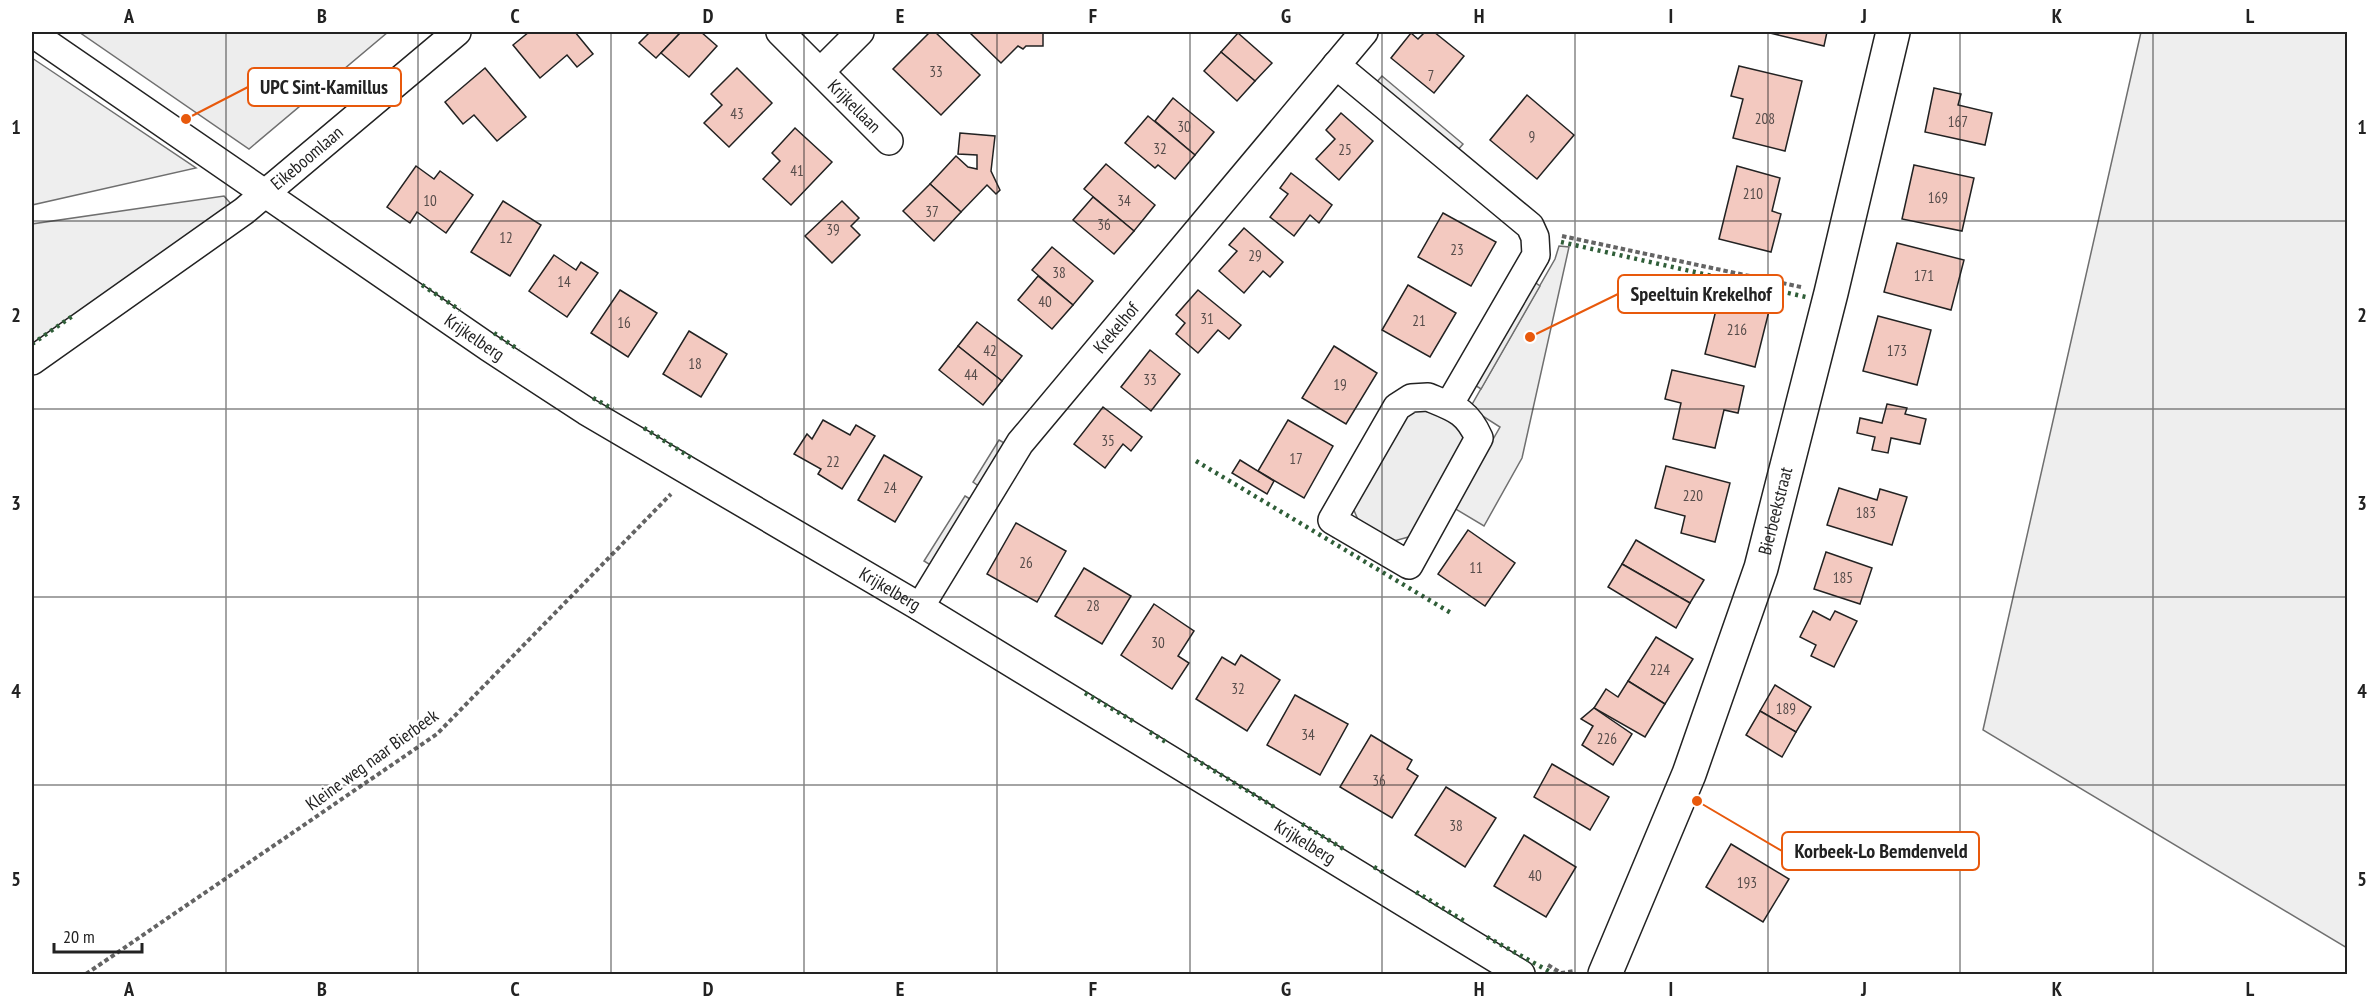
<svg xmlns="http://www.w3.org/2000/svg" width="2379" height="1006" font-family="'PT Sans Narrow',sans-serif">
	<rect width="100%" height="100%" fill="#fff"/>
	<g fill="#eee" stroke="#6f6f6f" stroke-width="1.5">
		<polygon points="2141,32 2347,32 2347,948 1983,730"/>
		<polygon points="32,58 196,168 32,205"/>
		<polygon points="224,196 232,205 32,344 32,224"/>
		<polygon points="1559,246 1569,247 1522,458 1484,526 1454,508 1500,427 1470,408 1555,259"/>
	</g>
	<g fill="#ededed" stroke="#6f6f6f" stroke-width="1.5">
		<polygon points="79,32 388,32 249,149"/>
		<polygon points="1382,76 1463,144 1457,151 1375,84"/>
		<polygon points="1533,281 1540,286 1481,389 1473,384"/>
		<polygon points="1424,407 1453,419 1463,434 1464,444 1412,536 1394,541 1361,527 1353,508 1406,413"/>
		<polygon points="999,440 1006,444 980,487 973,482"/>
		<polygon points="965,496 972,500 932,566 924,561"/>
	</g>
	<g fill="#f3c9c0" stroke="#222" stroke-width="1.5">
		<polygon points="529,32 575,32 593,54 577,67 567,55 540,78 513,45"/>
		<polygon points="647,32 681,32 656,58 639,43 649,33"/>
		<polygon points="681,32 701,32 717,46 689,77 661,53"/>
		<polygon points="930,32 935,32 980,75 941,115 893,69"/>
		<polygon points="969,32 1043,32 1043,46 1026,46 1023,49 1018,46 1001,63"/>
		<polygon points="1425,32 1434,32 1464,56 1434,93 1391,58 1411,33 1418,39"/>
		<polygon points="1766,32 1827,32 1824,46"/>
		<polygon points="1238,33 1272,63 1255,81 1221,52"/>
		<polygon points="1221,52 1255,81 1237,101 1204,71"/>
		<polygon points="1739,66 1802,81 1785,151 1733,138 1743,99 1731,96"/>
		<polygon points="485,68 526,117 497,141 474,115 463,124 445,102"/>
		<polygon points="737,68 772,103 729,147 704,123 722,105 711,94"/>
		<polygon points="1934,88 1961,94 1958,105 1992,113 1985,145 1925,132"/>
		<polygon points="1527,95 1574,135 1537,179 1490,140"/>
		<polygon points="1173,98 1214,132 1195,155 1155,121"/>
		<polygon points="1341,113 1373,141 1339,180 1316,159 1335,139 1326,130"/>
		<polygon points="1148,116 1195,155 1175,179 1158,165 1155,168 1125,143"/>
		<polygon points="795,128 832,162 791,205 763,179 780,161 772,153"/>
		<polygon points="960,133 995,136 991,171 1000,190 996,194 987,185 961,212 930,184 956,156 968,167 977,169 977,155 958,154"/>
		<polygon points="1106,164 1155,205 1134,231 1084,189"/>
		<polygon points="1914,165 1974,178 1962,231 1902,219"/>
		<polygon points="416,166 434,179 440,171 473,195 446,233 417,212 410,223 387,207"/>
		<polygon points="1737,166 1780,178 1772,211 1781,214 1771,252 1719,239"/>
		<polygon points="1291,173 1332,205 1319,223 1310,215 1294,236 1270,217 1288,194 1280,188"/>
		<polygon points="930,184 961,212 934,241 903,211"/>
		<polygon points="1093,197 1134,231 1114,254 1073,220"/>
		<polygon points="503,201 541,225 510,276 471,252"/>
		<polygon points="842,201 859,218 851,226 860,235 832,263 805,236"/>
		<polygon points="1443,213 1496,242 1471,286 1418,257"/>
		<polygon points="1244,228 1283,262 1270,277 1263,271 1244,293 1219,271 1237,251 1229,245"/>
		<polygon points="1897,243 1964,260 1951,310 1884,292"/>
		<polygon points="1052,247 1093,281 1073,305 1032,270"/>
		<polygon points="554,255 576,270 581,262 598,273 567,317 529,291"/>
		<polygon points="1038,276 1073,305 1052,329 1018,300"/>
		<polygon points="1408,285 1456,313 1430,357 1382,330"/>
		<polygon points="620,290 657,313 628,357 591,333"/>
		<polygon points="1198,290 1241,325 1229,339 1218,330 1198,353 1176,334 1185,323 1176,315"/>
		<polygon points="1720,294 1770,307 1755,367 1705,354"/>
		<polygon points="1878,316 1931,330 1917,385 1863,371"/>
		<polygon points="977,322 1022,356 1002,381 958,346"/>
		<polygon points="689,331 727,354 701,397 663,374"/>
		<polygon points="958,346 1002,381 983,405 939,370"/>
		<polygon points="1334,346 1377,373 1346,424 1302,398"/>
		<polygon points="1150,350 1180,374 1151,411 1121,387"/>
		<polygon points="1672,370 1744,386 1738,413 1724,410 1715,448 1673,439 1681,403 1665,399"/>
		<polygon points="1887,404 1907,408 1905,414 1926,419 1920,444 1891,438 1888,453 1872,450 1875,437 1857,433 1860,418 1882,423"/>
		<polygon points="1103,407 1142,437 1131,451 1123,444 1105,468 1074,444"/>
		<polygon points="823,420 850,435 856,425 875,436 842,489 818,474 821,469 794,454 807,434 812,439"/>
		<polygon points="1288,420 1333,446 1304,498 1258,471"/>
		<polygon points="884,455 922,477 895,522 858,500"/>
		<polygon points="1240,460 1274,481 1267,494 1232,473"/>
		<polygon points="1666,466 1730,483 1715,542 1681,533 1685,516 1655,508"/>
		<polygon points="1839,488 1877,500 1880,489 1907,497 1892,545 1827,525"/>
		<polygon points="1016,523 1066,551 1037,602 987,574"/>
		<polygon points="1468,530 1515,563 1485,606 1438,574"/>
		<polygon points="1636,540 1704,580 1690,603 1622,564"/>
		<polygon points="1826,552 1872,568 1860,604 1814,589"/>
		<polygon points="1622,564 1690,603 1676,628 1608,587"/>
		<polygon points="1084,568 1131,596 1102,644 1055,616"/>
		<polygon points="1154,604 1194,631 1178,656 1189,663 1172,689 1121,655"/>
		<polygon points="1813,611 1830,620 1835,611 1857,621 1834,667 1811,656 1816,645 1800,637"/>
		<polygon points="1656,637 1693,659 1665,704 1628,681"/>
		<polygon points="1241,655 1280,680 1247,731 1196,699 1222,657 1235,665"/>
		<polygon points="1628,681 1665,704 1645,737 1594,708 1606,689 1618,697"/>
		<polygon points="1775,685 1811,707 1796,732 1760,711"/>
		<polygon points="1295,695 1348,724 1320,775 1267,745"/>
		<polygon points="1594,708 1632,734 1613,765 1582,745 1593,726 1581,719"/>
		<polygon points="1760,711 1796,732 1782,757 1746,735"/>
		<polygon points="1371,735 1412,760 1407,769 1418,776 1392,818 1340,787"/>
		<polygon points="1552,764 1609,797 1590,830 1534,797"/>
		<polygon points="1446,787 1496,818 1465,867 1415,835"/>
		<polygon points="1524,835 1576,867 1546,917 1494,886"/>
		<polygon points="1731,844 1789,879 1763,922 1706,887"/>
	</g>
	<g fill="none" stroke-linecap="round" stroke-linejoin="round">
		<defs>
			<g id="minor">
				<path id="s1" d="M780 32 889 141"/>
				<path id="s2" d="M32 33 488 347 586 411 920 607 1521 974"/>
				<polyline points="1336,65 1530,226 1535,237 1536,255 1449,405"/>
				<polyline points="821,71 860,32"/>
				<path id="s3" d="M32 361 244 211 457 32"/>
				<path d="M1428 397C1455 408 1467 411 1479 438L1409 565 1332 520 1397 407 1411 398Z"/>
				<path id="s4" d="M920 607 1020 443 1364 32"/>
			</g>
			<g id="tertiary">
				<path id="s5" d="M1605 974 1689 774 1761 568 1831 293 1893 32"/>
			</g>
		</defs>
		<use href="#minor" stroke="#222" stroke-width="30"/>
		<use href="#tertiary" stroke="#222" stroke-width="36"/>
		<g stroke="#646464" stroke-width="4" stroke-dasharray="4.5 3" stroke-linecap="butt">
			<polyline points="1562,236 1801,287"/>
			<polyline points="1548,965 1561,973 1574,971"/>
			<polyline points="86,974 437,734 671,494"/>
		</g>
		<use href="#minor" stroke="#fff" stroke-width="27"/>
		<use href="#tertiary" stroke="#fff" stroke-width="33"/>
		<g stroke="#2f5e38" stroke-width="4.5" stroke-dasharray="3 4.5" stroke-linecap="butt">
			<polyline points="1561,242 1806,297"/>
			<polyline points="422,285 460,310"/>
			<polyline points="494,333 519,350"/>
			<polyline points="32,344 74,315"/>
			<polyline points="593,398 613,409"/>
			<polyline points="644,428 693,459"/>
			<polyline points="1196,461 1451,613"/>
			<polyline points="1085,693 1133,721"/>
			<polyline points="1150,732 1169,744"/>
			<polyline points="1188,755 1276,808"/>
			<polyline points="1302,824 1347,851"/>
			<polyline points="1374,867 1386,874"/>
			<polyline points="1416,892 1466,922"/>
			<polyline points="1487,937 1554,974"/>
		</g>
	</g>
	<path fill="none" stroke="#222" stroke-width="1.5" stroke-opacity="0.55" d="M226 32V974M418 32V974M611 32V974M804 32V974M997 32V974M1190 32V974M1382 32V974M1575 32V974M1768 32V974M1960 32V974M2153 32V974M32 221H2348M32 409H2348M32 597H2348M32 785H2348"/>
	<g text-anchor="middle" stroke-width="4.5" stroke-linejoin="round" paint-order="stroke">
		<g font-size="15" fill="#564c4a">
			<text x="936" y="77">33</text>
			<text x="1431" y="81">7</text>
			<text x="737" y="119">43</text>
			<text x="1765" y="124">208</text>
			<text x="1958" y="127">167</text>
			<text x="1184" y="132">30</text>
			<text x="1532" y="142">9</text>
			<text x="1160" y="154">32</text>
			<text x="1345" y="155">25</text>
			<text x="797" y="176">41</text>
			<text x="1753" y="199">210</text>
			<text x="1938" y="203">169</text>
			<text x="430" y="206">10</text>
			<text x="1124" y="206">34</text>
			<text x="932" y="217">37</text>
			<text x="1104" y="230">36</text>
			<text x="833" y="235">39</text>
			<text x="506" y="243">12</text>
			<text x="1457" y="255">23</text>
			<text x="1255" y="261">29</text>
			<text x="1059" y="278">38</text>
			<text x="1924" y="281">171</text>
			<text x="564" y="287">14</text>
			<text x="1045" y="307">40</text>
			<text x="1207" y="324">31</text>
			<text x="1419" y="326">21</text>
			<text x="624" y="328">16</text>
			<text x="1737" y="335">216</text>
			<text x="990" y="356">42</text>
			<text x="1897" y="356">173</text>
			<text x="695" y="369">18</text>
			<text x="971" y="380">44</text>
			<text x="1150" y="385">33</text>
			<text x="1340" y="390">19</text>
			<text x="1108" y="446">35</text>
			<text x="1296" y="464">17</text>
			<text x="833" y="467">22</text>
			<text x="890" y="493">24</text>
			<text x="1693" y="501">220</text>
			<text x="1866" y="518">183</text>
			<text x="1026" y="568">26</text>
			<text x="1476" y="573">11</text>
			<text x="1843" y="583">185</text>
			<text x="1093" y="611">28</text>
			<text x="1158" y="648">30</text>
			<text x="1660" y="675">224</text>
			<text x="1238" y="694">32</text>
			<text x="1786" y="714">189</text>
			<text x="1308" y="740">34</text>
			<text x="1607" y="744">226</text>
			<text x="1379" y="786">36</text>
			<text x="1456" y="831">38</text>
			<text x="1535" y="881">40</text>
			<text x="1747" y="888">193</text>
		</g>
		<g font-size="18" fill="#222" stroke="#fff">
			<text dy="6" stroke="none"><textPath href="#s1" startOffset="105">Krijkellaan</textPath></text>
			<text dy="6" stroke="none"><textPath href="#s3" startOffset="342">Eikeboomlaan</textPath></text>
			<text dy="6" stroke="none"><textPath href="#s4" startOffset="342">Krekelhof</textPath></text>
			<text dy="6" stroke="none"><textPath href="#s2" startOffset="537">Krijkelberg</textPath></text>
			<text dy="6" stroke="none"><textPath href="#s5" startOffset="494">Bierbeekstraat</textPath></text>
			<text dy="6" stroke="none"><textPath href="#s2" startOffset="1023">Krijkelberg</textPath></text>
			<text transform="translate(372 760) rotate(-36)" y="6">Kleine weg naar Bierbeek</text>
			<text dy="6" stroke="none"><textPath href="#s2" startOffset="1509">Krijkelberg</textPath></text>
		</g>
	</g>
	<path fill="none" stroke="#e8590c" stroke-width="2" d="M186 119L248 87M1530 337L1618 294M1697 801L1782 851"/>
	<g fill="#e8590c" stroke="#fff" stroke-width="2">
		<circle cx="186" cy="119" r="6"/>
		<circle cx="1530" cy="337" r="6"/>
		<circle cx="1697" cy="801" r="6"/>
	</g>
	<g fill="#fff" stroke="#e8590c" stroke-width="2">
		<rect x="248" y="68" width="153" height="38" rx="6"/>
		<rect x="1618" y="275" width="165" height="38" rx="6"/>
		<rect x="1782" y="832" width="197" height="38" rx="6"/>
	</g>
	<g font-size="20" text-anchor="middle" font-weight="bold" fill="#222">
		<text x="324" y="94">UPC Sint-Kamillus</text>
		<text x="1701" y="301">Speeltuin Krekelhof</text>
		<text x="1881" y="858">Korbeek-Lo Bemdenveld</text>
	</g>
	<rect width="2379" height="1006" fill="none" stroke="#ffffff" stroke-width="66"/>
	<path d="M54 943v9h88v-9" fill="none" stroke="#222222" stroke-width="3"/>
	<text x="63" y="943" font-size="18" fill="#222222" stroke="#ffffff" stroke-width="4.5" paint-order="stroke">20 m</text>
	<rect x="33" y="33" width="2313" height="940" fill="none" stroke="#222" stroke-width="2"/>
	<g font-size="20" text-anchor="middle" font-weight="bold" fill="#222">
		<text x="129" y="23">A</text>
		<text x="322" y="23">B</text>
		<text x="515" y="23">C</text>
		<text x="708" y="23">D</text>
		<text x="900" y="23">E</text>
		<text x="1093" y="23">F</text>
		<text x="1286" y="23">G</text>
		<text x="1479" y="23">H</text>
		<text x="1671" y="23">I</text>
		<text x="1864" y="23">J</text>
		<text x="2057" y="23">K</text>
		<text x="2250" y="23">L</text>
		<text x="16" y="134">1</text>
		<text x="2362" y="134">1</text>
		<text x="16" y="322">2</text>
		<text x="2362" y="322">2</text>
		<text x="16" y="510">3</text>
		<text x="2362" y="510">3</text>
		<text x="16" y="698">4</text>
		<text x="2362" y="698">4</text>
		<text x="16" y="886">5</text>
		<text x="2362" y="886">5</text>
		<text x="129" y="996">A</text>
		<text x="322" y="996">B</text>
		<text x="515" y="996">C</text>
		<text x="708" y="996">D</text>
		<text x="900" y="996">E</text>
		<text x="1093" y="996">F</text>
		<text x="1286" y="996">G</text>
		<text x="1479" y="996">H</text>
		<text x="1671" y="996">I</text>
		<text x="1864" y="996">J</text>
		<text x="2057" y="996">K</text>
		<text x="2250" y="996">L</text>
	</g>
</svg>
